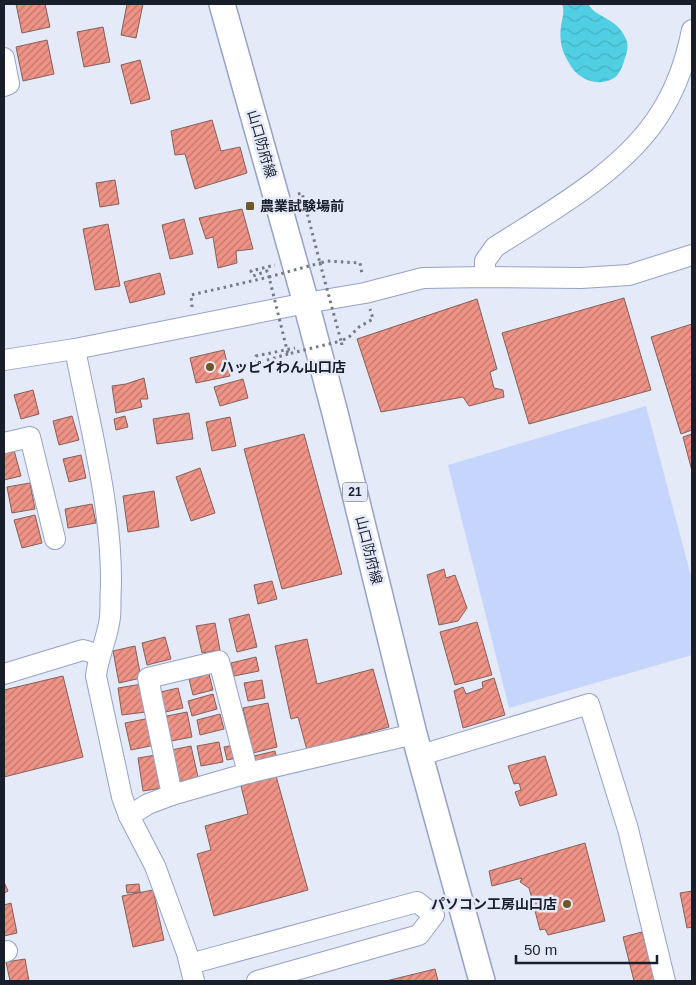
<svg xmlns="http://www.w3.org/2000/svg" width="696" height="985" font-family="Helvetica,'Noto Sans JP',sans-serif">
	<defs>
		<pattern id="water-waves" width="16" height="10" patternUnits="userSpaceOnUse" patternTransform="scale(1.25)"><rect width="16" height="10" fill="#50cfe2"/><path d="M0 5q4-4 8 0t8 0" fill="none" stroke="#45b1c2"/></pattern>
		<pattern id="building-hatch" width="6" height="6" patternUnits="userSpaceOnUse" patternTransform="scale(1.25)"><rect width="6" height="6" fill="#ee9386"/><path d="M-1 1l2-2M0 6l6-6M5 7l2-2" fill="none" stroke="#c0776e"/></pattern>
	</defs>
	<rect width="100%" height="100%" fill="#e4eaf8"/>
	<polygon fill="#c6d5fc" points="646,406 692,580 692,655 509,708 448,465"/>
	<path fill="url(#water-waves)" d="M562 4H588C597 19 617 17 626 39 629 45 627 53 625 58 623 65 620 74 614 78 597 88 577 79 569 63 562 52 559 40 561 26 562 19 565 11 562 4Z"/>
	<g fill="url(#building-hatch)" stroke="#87605a">
		<polygon points="16,4 45,4 50,27 22,33"/>
		<polygon points="127,4 143,4 136,38 121,35"/>
		<polygon points="103,27 110,62 84,67 77,32"/>
		<polygon points="47,40 54,74 23,81 16,47"/>
		<polygon points="140,60 150,99 131,104 121,65"/>
		<polygon points="212,120 221,151 240,147 247,173 195,189 185,154 175,155 171,131"/>
		<polygon points="115,180 119,204 100,207 96,183"/>
		<polygon points="242,209 253,249 236,251 237,263 218,268 213,237 206,239 199,218"/>
		<polygon points="184,219 193,254 170,259 162,225"/>
		<polygon points="108,224 120,286 95,290 83,229"/>
		<polygon points="160,273 165,294 130,303 124,282"/>
		<polygon points="624,298 651,390 529,424 502,333"/>
		<polygon points="477,299 497,369 490,372 494,388 503,390 504,397 469,406 463,397 381,412 357,339"/>
		<polygon points="692,324 692,430 681,434 651,337"/>
		<polygon points="224,350 230,376 196,383 190,358"/>
		<polygon points="144,378 148,399 140,399 142,407 116,413 112,386 126,384"/>
		<polygon points="243,379 248,398 220,406 214,387"/>
		<polygon points="33,390 39,414 21,419 14,395"/>
		<polygon points="189,413 193,439 157,444 153,419"/>
		<polygon points="72,416 79,440 59,445 53,421"/>
		<polygon points="125,416 128,427 116,430 114,419"/>
		<polygon points="230,417 236,446 212,451 206,422"/>
		<polygon points="304,434 342,574 282,589 244,449"/>
		<polygon points="692,434 692,471 683,437"/>
		<polygon points="14,450 21,476 4,480 4,453"/>
		<polygon points="81,455 86,478 69,482 63,459"/>
		<polygon points="200,468 215,513 191,521 176,477"/>
		<polygon points="30,483 35,509 12,513 7,487"/>
		<polygon points="154,491 159,527 128,532 123,496"/>
		<polygon points="92,504 96,523 68,528 65,509"/>
		<polygon points="35,515 42,543 22,548 14,520"/>
		<polygon points="444,569 446,578 455,575 467,608 458,621 439,625 427,575"/>
		<polygon points="272,581 277,599 258,604 254,585"/>
		<polygon points="249,614 257,647 237,652 229,619"/>
		<polygon points="477,622 492,675 455,685 440,632"/>
		<polygon points="215,623 220,650 202,653 196,626"/>
		<polygon points="165,637 171,659 147,665 142,643"/>
		<polygon points="307,639 317,684 373,669 389,727 307,750 298,717 291,719 275,646"/>
		<polygon points="135,646 141,678 119,683 113,651"/>
		<polygon points="256,657 259,671 234,676 231,663"/>
		<polygon points="209,674 213,690 193,695 189,679"/>
		<polygon points="63,676 83,757 4,777 4,690"/>
		<polygon points="494,678 505,715 463,728 454,691 463,687 466,694 483,688 482,682"/>
		<polygon points="262,680 265,698 248,701 244,683"/>
		<polygon points="142,684 146,712 122,715 118,688"/>
		<polygon points="178,688 183,708 161,713 156,693"/>
		<polygon points="213,694 217,709 192,716 188,701"/>
		<polygon points="268,703 277,747 253,753 243,708"/>
		<polygon points="187,712 192,737 166,742 162,717"/>
		<polygon points="220,714 224,729 200,735 197,720"/>
		<polygon points="150,718 155,745 131,750 125,723"/>
		<polygon points="219,742 223,762 201,766 197,746"/>
		<polygon points="235,745 237,758 227,760 224,747"/>
		<polygon points="191,746 198,777 178,782 171,750"/>
		<polygon points="275,751 277,761 257,766 254,756"/>
		<polygon points="156,755 162,788 143,791 138,758"/>
		<polygon points="545,756 557,795 520,806 515,792 521,790 519,783 514,784 508,766"/>
		<polygon points="276,776 308,890 214,916 197,854 211,850 205,826 248,814 241,786"/>
		<polygon points="585,843 605,921 548,935 545,929 540,930 529,888 520,882 522,878 492,886 489,871"/>
		<polygon points="4,882 8,891 4,893"/>
		<polygon points="139,884 140,892 127,893 126,885"/>
		<polygon points="153,890 164,940 133,947 122,896"/>
		<polygon points="692,891 692,927 687,928 680,893"/>
		<polygon points="11,903 17,933 4,936 4,905"/>
		<polygon points="642,932 655,980 651,981 634,981 623,937"/>
		<polygon points="25,959 29,981 10,981 6,962"/>
		<polygon points="435,969 438,981 386,981"/>
	</g>
	<g fill="none" stroke-linecap="round" stroke-linejoin="round">
		<defs>
			<g id="minor">
				<polyline points="4,58 9,84 4,86"/>
				<path d="M485 277V261L495 247C551 211 626 170 661 112 677 87 686 60 692 30"/>
				<path d="M75 349C90 427 112 506 111 586 110 596 111 607 110 617 108 637 98 656 96 676L122 797 129 816 155 866 187 953 194 981"/>
				<polyline points="4,360 75,349 306,303 365,293 423,278 485,277 581,278 629,275 692,255"/>
				<polyline points="4,443 30,437 55,539"/>
				<polyline points="4,674 83,650 100,655"/>
				<polyline points="421,755 589,704 628,829 665,981"/>
				<polyline points="172,795 148,678 219,661 248,773"/>
				<polyline points="129,816 148,804 172,795 248,773 414,734"/>
				<polyline points="4,952 7,951"/>
				<polyline points="190,964 417,902 434,915 419,935 257,981"/>
			</g>
			<polyline id="major" points="222,4 306,303 335,413 414,734 482,981"/>
		</defs>
		<use href="#minor" stroke="#95a2c4" stroke-width="22"/>
		<use href="#major" stroke="#95a2c4" stroke-width="28"/>
		<g stroke="#757a88" stroke-width="3" stroke-dasharray="2.5 4" stroke-linecap="butt">
			<polyline points="298,194 302,193 320,263 327,261 360,263 362,274"/>
			<polyline points="192,307 191,295 269,277 267,271 253,276 251,271 275,265"/>
			<polyline points="342,345 341,341 349,337 359,327 373,319 370,309"/>
			<polyline points="288,354 257,363 256,356 295,348"/>
		</g>
		<use href="#minor" stroke="#fff" stroke-width="20"/>
		<use href="#major" stroke="#fff" stroke-width="25"/>
		<polygon stroke="#757a88" stroke-width="3" stroke-dasharray="2.5 4" stroke-linecap="butt" points="320,263 341,341 288,354 269,277"/>
	</g>
	<g fill="#6c5927" stroke="#e4eaf8" stroke-width="2">
		<rect x="245" y="201" width="10" height="10" rx="2.5"/>
		<circle cx="210" cy="367" r="5"/>
		<circle cx="567" cy="904" r="5"/>
	</g>
	<g text-anchor="middle" stroke-width="5" stroke-linejoin="round" paint-order="stroke">
		<rect fill="#e4eaf8" stroke="#565b68" stroke-width="1" x="342.5" y="482.5" width="25" height="19" rx="4"/>
		<g font-size="12" font-weight="bold" fill="#191e2b">
			<text x="355" y="496">21</text>
		</g>
		<g font-size="14" fill="#191e2b" stroke="#e4eaf8">
			<text transform="translate(262 144) rotate(74)" y="5">山口防府線</text>
			<text transform="translate(369 550) rotate(76)" y="5">山口防府線</text>
		</g>
		<g font-size="14" font-weight="bold" fill="#191e2b" stroke="#e4eaf8" text-anchor="start">
			<text x="260" y="211">農業試験場前</text>
			<text x="220" y="372">ハッピイわん山口店</text>
			<text x="557" y="909" text-anchor="end">パソコン工房山口店</text>
		</g>
	</g>
	<rect width="696" height="985" fill="none" stroke="#191e2b" stroke-width="10"/>
	<path d="M516 955v8h141v-8" fill="none" stroke="#191e2b" stroke-width="2.5"/>
	<text x="524" y="955" font-size="15" fill="#191e2b" stroke="#e4eaf8" stroke-width="4" paint-order="stroke">50 m</text>
</svg>
